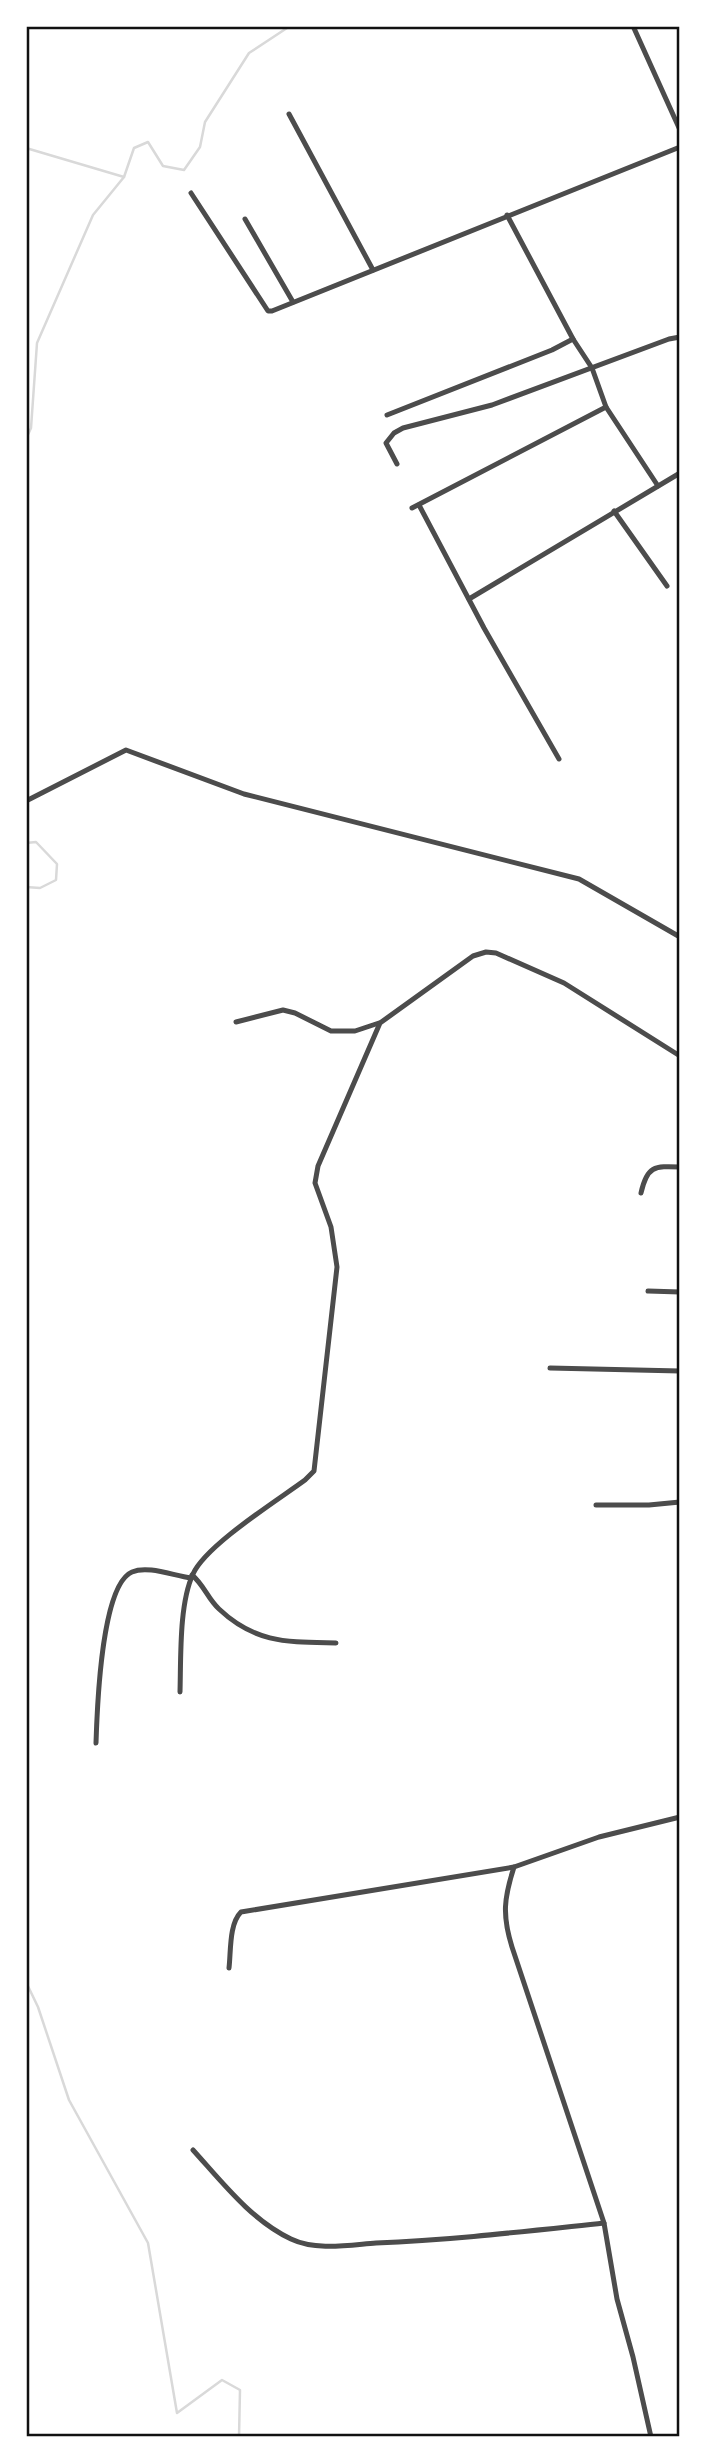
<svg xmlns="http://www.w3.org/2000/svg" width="706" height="2463" font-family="'Exo 2',sans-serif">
	<rect width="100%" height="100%" fill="#fff"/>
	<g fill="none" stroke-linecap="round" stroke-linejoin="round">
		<g stroke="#d9d9d9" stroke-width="2.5">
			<polyline points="352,26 356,26"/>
			<polyline points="26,148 124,177"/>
			<polyline points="26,439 31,428 37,343 93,215 124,177 134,148 148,142 163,166 184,170 200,147 205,122 249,53 290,26"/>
			<polyline points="26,843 36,842 57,864 56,880 40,888 26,887"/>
			<polyline points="26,1982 38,2007 69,2100 148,2243 177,2413 222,2380 240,2390 239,2437"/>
		</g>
		<g stroke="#4c4c4c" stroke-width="5">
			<polyline points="633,26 680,130"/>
			<polyline points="289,114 373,270"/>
			<polyline points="191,193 268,311 272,311 680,147"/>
			<polyline points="507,215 573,339 592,368 606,407 658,486"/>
			<polyline points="245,219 293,302"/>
			<polyline points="387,415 552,350 573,339"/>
			<polyline points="397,464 386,443 394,433 403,428 492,405 669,339 680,337"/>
			<polyline points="419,505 484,628 559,759"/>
			<polyline points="412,508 606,407"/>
			<polyline points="614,511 667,586"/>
			<polyline points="469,599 680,473"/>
			<polyline points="26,801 126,750 244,794 579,879 680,937"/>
			<polyline points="236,1022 283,1010 295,1013 331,1031 355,1031 379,1023"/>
			<path d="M641 1193C647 1166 654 1166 680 1167"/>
			<polyline points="648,1291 680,1292"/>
			<polyline points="550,1368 680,1371"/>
			<polyline points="596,1505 649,1505 680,1502"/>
			<path d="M192 1575C204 1585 208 1599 219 1609 256 1644 289 1642 336 1643"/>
			<path d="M180 1692C181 1658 179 1604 193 1574 206 1545 278 1500 305 1480L314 1471 337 1267 331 1227 315 1183 318 1166 380 1023 473 956 486 952 496 953 564 983 680 1056"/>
			<path d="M96 1743C97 1711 101 1585 132 1572 148 1565 174 1576 191 1578"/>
			<path d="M229 1968C231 1951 229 1924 241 1912L514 1867"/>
			<path d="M193 2150C222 2182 251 2220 291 2239 316 2251 349 2245 376 2243 452 2240 528 2231 604 2223"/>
			<path d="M651 2437 633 2357 617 2299 604 2223 512 1947C502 1915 504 1898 514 1867L599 1837 680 1817"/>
		</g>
	</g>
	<rect width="706" height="2463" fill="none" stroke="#ffffff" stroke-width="56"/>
	<rect x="28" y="28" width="650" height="2407" fill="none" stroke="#111" stroke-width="2.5"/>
</svg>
